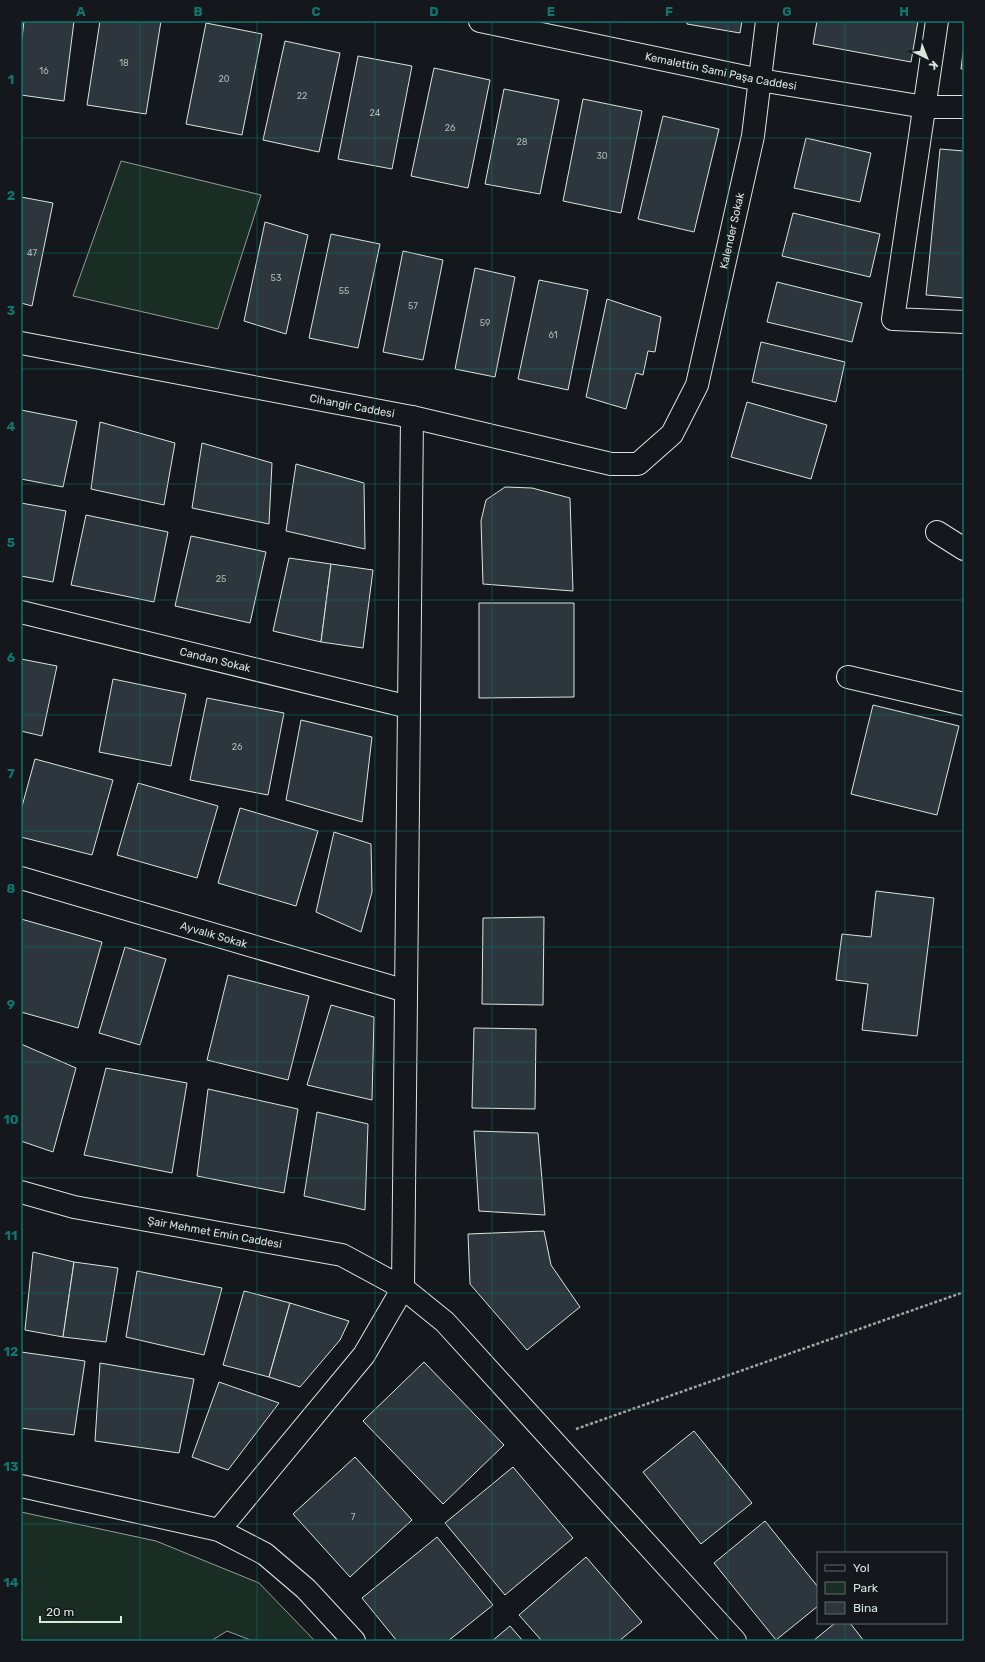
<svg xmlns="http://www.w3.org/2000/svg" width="985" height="1662" font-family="Rubik,sans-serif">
	<rect width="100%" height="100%" fill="#14181c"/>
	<g fill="#1a2d24" stroke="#939e99">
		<polygon points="121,161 261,195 218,329 73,296"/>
		<polygon points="21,1512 156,1541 259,1583 315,1641 253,1641 227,1631 211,1641 21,1641"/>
	</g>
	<g fill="#2c363c" stroke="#d8e6dc">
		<polygon points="24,21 74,21 64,101 21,95 21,47"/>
		<polygon points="100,21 161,21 146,114 87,105"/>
		<polygon points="687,21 742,21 740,33 687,24"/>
		<polygon points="817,21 918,21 911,62 813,44"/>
		<polygon points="206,23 262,34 242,135 186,124"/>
		<polygon points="285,41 340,53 319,152 263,140"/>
		<polygon points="964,45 964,69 961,69"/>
		<polygon points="358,56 412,66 392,169 338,159"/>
		<polygon points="434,68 490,80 468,188 411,176"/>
		<polygon points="504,89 559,100 540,194 485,184"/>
		<polygon points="583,99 642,111 621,213 563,201"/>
		<polygon points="663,116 719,129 694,232 638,219"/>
		<polygon points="806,138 871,153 860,202 794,188"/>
		<polygon points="940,149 964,151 964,298 926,295"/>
		<polygon points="21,197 53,203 32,306 21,303"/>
		<polygon points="793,213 880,234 870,277 782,256"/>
		<polygon points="265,222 308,235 286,334 244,321"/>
		<polygon points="331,234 380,244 358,348 309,338"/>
		<polygon points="403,251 443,260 423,360 383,352"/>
		<polygon points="475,268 515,277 495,377 455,369"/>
		<polygon points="539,280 588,290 568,390 518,379"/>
		<polygon points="777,282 862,303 852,342 767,322"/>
		<polygon points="607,299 661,317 655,352 648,351 643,375 636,373 626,409 586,397"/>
		<polygon points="761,342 845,362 836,402 752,382"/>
		<polygon points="747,402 827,425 811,479 731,457"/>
		<polygon points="21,410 77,421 63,487 21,479"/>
		<polygon points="100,422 175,443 164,505 91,489"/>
		<polygon points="202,443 272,463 269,524 192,508"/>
		<polygon points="296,464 364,483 365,549 286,531"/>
		<polygon points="505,487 532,488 570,498 573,591 483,584 481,521 486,500"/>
		<polygon points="21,503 66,511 53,582 21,576"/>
		<polygon points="86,515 168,532 154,602 71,585"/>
		<polygon points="191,536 266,552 250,623 175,606"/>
		<polygon points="289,558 331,564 321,642 273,631"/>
		<polygon points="331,564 373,570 363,648 321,642"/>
		<polygon points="479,603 574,603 574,697 479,698"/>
		<polygon points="21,659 57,666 42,736 21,731"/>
		<polygon points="113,679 186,694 171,766 99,752"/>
		<polygon points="207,698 284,713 268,795 190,780"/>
		<polygon points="873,705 959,726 937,815 851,794"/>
		<polygon points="301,720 372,737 362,822 286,800"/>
		<polygon points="35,759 113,780 92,855 21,837 21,810"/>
		<polygon points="138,783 218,806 197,878 117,855"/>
		<polygon points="240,808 318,831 296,906 218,883"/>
		<polygon points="334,832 371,844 372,892 361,932 316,912"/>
		<polygon points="876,891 934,898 917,1036 862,1030 868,984 836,980 842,934 871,937"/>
		<polygon points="544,917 543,1005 482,1004 483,918"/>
		<polygon points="21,919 102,942 78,1028 21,1012"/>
		<polygon points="125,947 166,959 140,1045 99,1033"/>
		<polygon points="228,975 309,996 288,1080 207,1060"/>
		<polygon points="331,1005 374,1017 372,1100 307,1085"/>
		<polygon points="474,1028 536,1029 535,1109 472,1108"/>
		<polygon points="21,1044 76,1068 53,1152 21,1141"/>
		<polygon points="106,1068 187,1083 172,1173 84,1155"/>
		<polygon points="208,1089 298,1109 284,1193 197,1176"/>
		<polygon points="317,1112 368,1124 365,1210 304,1196"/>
		<polygon points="474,1131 538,1133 545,1215 479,1211"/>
		<polygon points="544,1231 551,1265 580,1307 527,1350 470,1284 468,1234"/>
		<polygon points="33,1252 74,1262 63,1337 25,1330"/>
		<polygon points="74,1262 118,1268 106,1342 63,1337"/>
		<polygon points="137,1271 222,1288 204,1355 126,1337"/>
		<polygon points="244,1291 290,1303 269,1377 223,1365"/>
		<polygon points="290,1303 349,1321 340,1340 300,1387 269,1377"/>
		<polygon points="21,1352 85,1361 74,1435 21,1428"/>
		<polygon points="424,1362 504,1445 443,1504 363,1421"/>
		<polygon points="100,1363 194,1379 179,1453 95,1441"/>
		<polygon points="219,1382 279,1403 228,1470 192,1457"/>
		<polygon points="694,1431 752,1503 701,1544 643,1472"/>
		<polygon points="355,1457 412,1520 350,1577 293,1514"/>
		<polygon points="513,1467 573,1538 505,1595 445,1523"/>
		<polygon points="765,1521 818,1587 818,1606 776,1640 714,1563"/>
		<polygon points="437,1537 493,1605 448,1641 397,1641 362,1598"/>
		<polygon points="586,1557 642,1622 619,1641 542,1641 519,1615"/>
		<polygon points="835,1623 850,1623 864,1641 813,1641"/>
		<polygon points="510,1626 523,1641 492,1641"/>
	</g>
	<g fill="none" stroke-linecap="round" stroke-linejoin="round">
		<defs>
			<g id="minor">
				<path id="s1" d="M480 21 760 80 925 107H964"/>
				<polyline points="937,21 893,319 964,322"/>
				<path id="s2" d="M21 343 412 417 611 464H638L672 434 697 385 753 136 767 21"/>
				<polyline points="937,532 964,549"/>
				<path id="s3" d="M21 612 409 707"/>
				<polyline points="848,677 964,704"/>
				<path id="s4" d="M21 878 406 991"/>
				<path id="s5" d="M21 1192 74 1207 342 1255 403 1288 445 1322 735 1641"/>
				<polyline points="21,1486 219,1530 265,1554 306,1589 354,1641"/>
				<polyline points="219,1530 364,1355 403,1288 412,417"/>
			</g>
		</defs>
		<use href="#minor" stroke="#d8e6dc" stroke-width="24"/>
		<polyline stroke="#9da8a2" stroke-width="2.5" stroke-dasharray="3 2" stroke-linecap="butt" points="576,1429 964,1292"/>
		<use href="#minor" stroke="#14181c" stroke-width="22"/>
	</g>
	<path fill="none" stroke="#0f766e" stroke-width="1" stroke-opacity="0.55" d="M140 21V1641M257 21V1641M375 21V1641M492 21V1641M610 21V1641M728 21V1641M845 21V1553M21 138H964M21 253H964M21 369H964M21 484H964M21 600H964M21 715H964M21 831H964M21 947H964M21 1062H964M21 1178H964M21 1293H964M21 1409H964M21 1524H964M845 1623V1641"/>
	<g text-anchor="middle" stroke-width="3" stroke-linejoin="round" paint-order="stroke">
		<g font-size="9" fill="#adbab4">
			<text x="124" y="66">18</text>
			<text x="44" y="74">16</text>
			<text x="224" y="82">20</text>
			<text x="302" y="99">22</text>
			<text x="375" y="116">24</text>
			<text x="450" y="131">26</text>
			<text x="522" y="145">28</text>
			<text x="602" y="159">30</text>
			<text x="32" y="256">47</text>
			<text x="276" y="281">53</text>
			<text x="344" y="294">55</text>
			<text x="413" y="309">57</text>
			<text x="485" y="326">59</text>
			<text x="553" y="338">61</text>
			<text x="221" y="582">25</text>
			<text x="237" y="750">26</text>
			<text x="353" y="1520">7</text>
		</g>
		<g font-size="11" fill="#d8e6dc" stroke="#14181c">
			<text dy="4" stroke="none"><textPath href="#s1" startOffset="246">Kemalettin Sami Paşa Caddesi</textPath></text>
			<text dy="4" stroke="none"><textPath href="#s2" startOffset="888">Kalender Sokak</textPath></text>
			<text dy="4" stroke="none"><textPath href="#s2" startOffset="337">Cihangir Caddesi</textPath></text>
			<text dy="4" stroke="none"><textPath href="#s3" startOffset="200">Candan Sokak</textPath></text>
			<text dy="4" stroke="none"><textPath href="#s4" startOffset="201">Ayvalık Sokak</textPath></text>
			<text dy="4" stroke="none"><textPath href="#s5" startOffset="198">Şair Mehmet Emin Caddesi</textPath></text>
		</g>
	</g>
	<rect width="985" height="1662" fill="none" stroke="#14181c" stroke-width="44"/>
	<rect x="817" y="1552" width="130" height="72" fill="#14181c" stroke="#626a69"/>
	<rect x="825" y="1565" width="20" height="6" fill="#14181c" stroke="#626a69"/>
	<text x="853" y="1572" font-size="12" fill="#d8e6dc">Yol</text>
	<rect x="825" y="1582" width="20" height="12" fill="#1a2d24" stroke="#626a69"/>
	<text x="853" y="1592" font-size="12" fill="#d8e6dc">Park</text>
	<rect x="825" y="1602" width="20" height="12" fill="#2c363c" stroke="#626a69"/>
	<text x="853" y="1612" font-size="12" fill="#d8e6dc">Bina</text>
	<g transform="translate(927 58) rotate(137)" stroke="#14181c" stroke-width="3" paint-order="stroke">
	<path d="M0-3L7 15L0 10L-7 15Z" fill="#d8e6dc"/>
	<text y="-6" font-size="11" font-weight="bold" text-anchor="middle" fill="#d8e6dc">K</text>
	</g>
	<path d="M40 1616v6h81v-6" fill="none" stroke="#d8e6dc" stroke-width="2"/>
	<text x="46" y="1616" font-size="12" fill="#d8e6dc" stroke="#14181c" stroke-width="3" paint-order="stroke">20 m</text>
	<rect x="22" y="22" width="941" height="1618" fill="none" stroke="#0f766e" stroke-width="1.5"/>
	<g font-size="13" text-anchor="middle" font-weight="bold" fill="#0f766e">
		<text x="81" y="16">A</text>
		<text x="198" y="16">B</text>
		<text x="316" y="16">C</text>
		<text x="434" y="16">D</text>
		<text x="551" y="16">E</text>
		<text x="669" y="16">F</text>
		<text x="787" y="16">G</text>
		<text x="904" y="16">H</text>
		<text x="11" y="84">1</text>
		<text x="11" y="200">2</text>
		<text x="11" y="315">3</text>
		<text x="11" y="431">4</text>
		<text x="11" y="547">5</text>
		<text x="11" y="662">6</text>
		<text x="11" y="778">7</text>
		<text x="11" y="893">8</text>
		<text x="11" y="1009">9</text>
		<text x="11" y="1124">10</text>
		<text x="11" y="1240">11</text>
		<text x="11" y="1356">12</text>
		<text x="11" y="1471">13</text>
		<text x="11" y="1587">14</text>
	</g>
</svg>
